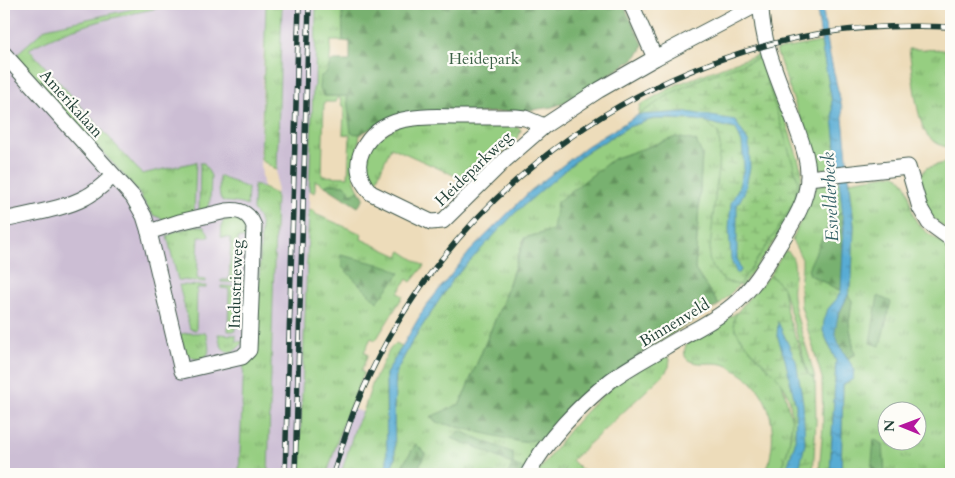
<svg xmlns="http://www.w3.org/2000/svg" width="955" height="478" font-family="Cardo,serif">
	<defs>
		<pattern id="grass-tufts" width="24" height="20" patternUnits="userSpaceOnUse" patternTransform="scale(1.25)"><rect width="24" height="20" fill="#96ce81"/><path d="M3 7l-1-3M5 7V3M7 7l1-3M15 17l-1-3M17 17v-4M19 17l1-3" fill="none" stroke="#7aa86a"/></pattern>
		<pattern id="forest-firs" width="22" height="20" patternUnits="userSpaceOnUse" patternTransform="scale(1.25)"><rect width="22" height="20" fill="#78b16f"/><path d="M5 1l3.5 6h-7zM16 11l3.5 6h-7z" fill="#62915c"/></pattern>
		<pattern id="wetland-marsh" width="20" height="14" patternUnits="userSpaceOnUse" patternTransform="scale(1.25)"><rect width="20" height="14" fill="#96ce81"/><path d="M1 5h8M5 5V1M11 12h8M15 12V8" fill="none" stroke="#7aa86a"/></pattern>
		<pattern id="water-ripples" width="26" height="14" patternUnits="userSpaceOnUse" patternTransform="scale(1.25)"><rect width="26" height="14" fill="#58acd4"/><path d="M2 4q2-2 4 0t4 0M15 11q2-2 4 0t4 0" fill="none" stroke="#488dad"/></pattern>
	</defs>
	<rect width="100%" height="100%" fill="#fdfcf7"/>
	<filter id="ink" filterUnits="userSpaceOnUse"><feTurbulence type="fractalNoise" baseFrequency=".02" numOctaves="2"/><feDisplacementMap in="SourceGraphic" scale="10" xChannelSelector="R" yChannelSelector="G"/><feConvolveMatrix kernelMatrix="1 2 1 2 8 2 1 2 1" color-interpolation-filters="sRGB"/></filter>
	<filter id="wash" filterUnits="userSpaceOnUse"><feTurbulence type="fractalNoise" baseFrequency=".0096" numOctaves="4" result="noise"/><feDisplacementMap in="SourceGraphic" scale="20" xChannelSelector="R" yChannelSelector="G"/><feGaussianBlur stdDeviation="1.12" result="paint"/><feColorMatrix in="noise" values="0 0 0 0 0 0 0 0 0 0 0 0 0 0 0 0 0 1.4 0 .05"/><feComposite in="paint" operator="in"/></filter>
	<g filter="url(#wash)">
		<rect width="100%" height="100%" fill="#eddcba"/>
		<g fill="#ccbed4">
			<polygon points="4,4 278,4 277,37 264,38 260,159 263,183 257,371 244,374 239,474 4,474"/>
			<polygon points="282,4 316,4 315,86 313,89 299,474 268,474"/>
			<polygon points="349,408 363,412 355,428 341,474 327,474"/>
		</g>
		<g fill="url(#grass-tufts)" stroke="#5a865a" fill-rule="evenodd">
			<path d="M156 4H178C129 14 72 24 29 49L142 174 196 162 194 213 165 220 153 215 133 185 16 59 19 52 46 28Z"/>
			<polygon points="266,4 282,4 277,170 261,160"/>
			<path d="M316 4H342L343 41H331C331 60 327 77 325 96H347L351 132 360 134 354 179 360 193 357 191 352 194 349 193 342 185 329 184 325 186 315 180V193L309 190 313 88 315 86ZM337 98H340L342 106H344L343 134 350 135 348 177 322 176 324 102H335Z"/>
			<polygon points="821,42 831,96 839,167 825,170 814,165 806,136 776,50"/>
			<path d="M909 49 951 50V148C943 147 933 142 928 136 916 122 912 68 909 49Z"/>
			<path d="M764 53 802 171C799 216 766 252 741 287L739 285 719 305 695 270 702 154 553 230 524 238 503 301 460 404 547 438 525 470 513 464 508 474H416L425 453 416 444 397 474H388L395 459 394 407 396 372 413 340 453 279 515 212 585 153 628 127 653 119H666L697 120 707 122 718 133 720 146 770 107 638 115 640 105 678 84 733 63ZM472 445 513 453 512 464Z"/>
			<polygon points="508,121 521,130 518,138 469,182 391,147 374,186 367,175 365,164 373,142 402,123"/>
			<polygon points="951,161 951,233 928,214 918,180 926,168"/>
			<polygon points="200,163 204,163 211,176 210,201 208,207 199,212"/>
			<path d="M894 174C914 184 907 202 915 219 922 233 940 239 951 250V474H841L843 385 854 369 846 358 855 355 849 323 852 301 848 295 852 276 854 226 850 181ZM888 410H918V440H888Z"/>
			<path d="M219 176 248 188 247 206C221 196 219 213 219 176Z"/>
			<polygon points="825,182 840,182 843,212 833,215 810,275 841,291 836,300 828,309 823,331 836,361 830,474 819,474 823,425 822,378 801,306 800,288 802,265 802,259 792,240 816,187 818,184"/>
			<polygon points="254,184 276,194 268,474 239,474 244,362 256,348 257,341 261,226 258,217 253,210"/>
			<polygon points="309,209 315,211 315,214 362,234 361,239 398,256 401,251 424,266 411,282 407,279 398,293 403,296 376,340 371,338 364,352 368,355 361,371 364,373 343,423 327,474 299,474"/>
			<path d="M232 218C243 220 248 227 248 238H238L237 280 245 281V283L221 282V280H229L231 238 221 237 222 224 224 220Z"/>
			<polygon points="195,226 204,227 208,232 209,237 199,237 197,279 206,280 206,282 178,280 167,236 176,231"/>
			<path d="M786 251 789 252C800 267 791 279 793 297 797 325 809 351 815 379L808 374 783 287 770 275 783 253Z"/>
			<polygon points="179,285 206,286 206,288 197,288 196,330 190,329"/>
			<polygon points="221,286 245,287 245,289 236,289 235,331 228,331 229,289 221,288"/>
			<path d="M739 311 734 319 782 383 792 421 788 452 780 474H765C776 448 776 410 756 387 750 379 737 371 728 366 717 360 702 366 690 361 683 358 684 351 686 345Z"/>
			<path d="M188 333H206C208 343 214 359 198 359 194 359 190 357 187 354 183 349 182 340 180 334Z"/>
			<path d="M218 334 236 335V341L243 342C239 349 228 357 222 347 220 344 219 338 218 334Z"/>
			<polygon points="396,343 402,346 386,374 387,465 380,471 367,471 367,474 341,474 355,428 363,412 373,382 390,349"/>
			<path d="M666 355 670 359 669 367 665 373 572 460 586 474H537C560 441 584 409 616 384 629 374 645 365 659 356Z"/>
		</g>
		<g fill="url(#forest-firs)" stroke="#4c7752">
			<polygon points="342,4 623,4 643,44 641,51 634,59 564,103 552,107 531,110 393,118 360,134 351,133 347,96 324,96 319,88 320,77 327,72 331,61 350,61 350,42 343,41"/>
			<polygon points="676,137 696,141 702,154 695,270 719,305 652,346 609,377 547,438 521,442 436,422 430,417 460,404 503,301 525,238 553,230 557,202 613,159"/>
			<polygon points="329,184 345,185 349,189 349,193 352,194 357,191 363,195 363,200 358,207 325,186"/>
			<polygon points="843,212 843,275 841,291 810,275 808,269 833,215"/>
			<polygon points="341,255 390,267 400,273 377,302 342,267"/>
			<polygon points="848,295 852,301 849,323 855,355 846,358 836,339 835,323"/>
			<polygon points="878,296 891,302 880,346 870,343"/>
			<polygon points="460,431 513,453 513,464 525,470 523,474 508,474 512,464 472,445 463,443 452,438"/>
			<polygon points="874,439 883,445 885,474 871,474"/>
			<polygon points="416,444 425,453 416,474 397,474"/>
		</g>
		<g fill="url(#wetland-marsh)" stroke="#5a865a">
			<path d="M760 58 798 180 795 200 776 232 739 285C720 281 717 276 709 259L720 146 718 133 707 122 687 112 638 115 672 93 702 78Z"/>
			<path d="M770 275 783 287 787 313 808 374 815 379 816 421 813 474H780C788 452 795 427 790 403 789 397 785 387 781 382 772 369 729 335 734 319 737 309 762 284 770 275Z"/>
		</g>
		<g fill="url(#water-ripples)" stroke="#3c7484">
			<polygon points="814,4 822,4 829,51 842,108 854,226 852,276 848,295 838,315 835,332 839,345 854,369 853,379 843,385 841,474 830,474 836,361 823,331 824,321 828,309 836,300 841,291 844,228 831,96 823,54 817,10"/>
			<polygon points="687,112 735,120 749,143 750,168 745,191 737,206 737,258 741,271 737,274 731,260 729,228 731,203 738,189 744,167 742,143 736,129 697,120 666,119 653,119 628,127 585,153 515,213 453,279 413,340 396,372 394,407 395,459 388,474 367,474 367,471 380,471 387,464 386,374 425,307 471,250 529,192 587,146 638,115"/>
			<polygon points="778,322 796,361 803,403 805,444 798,474 785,474 795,443 796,406 785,359 777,335"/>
		</g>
	</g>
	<g filter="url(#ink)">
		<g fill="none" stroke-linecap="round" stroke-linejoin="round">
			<defs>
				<g id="minor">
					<polyline points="631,4 655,58"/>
					<polyline points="4,54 133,197 144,216 149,232"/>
					<path d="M544 126 525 118 516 117C496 117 477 117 458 117 423 116 379 114 362 151 355 166 360 181 371 193L431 222 443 221 506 159 544 126 599 90 655 58 758 4"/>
					<polyline points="808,178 908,167 920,208 929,223 951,239"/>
					<path d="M226 211C240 209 249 213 254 226L249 350 242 357 182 371 149 232 179 222Z"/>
					<path d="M4 220C28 214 65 209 86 197 96 192 105 183 113 176"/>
					<path d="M528 474C546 440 580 405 610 381 627 368 647 358 665 347 687 333 712 323 732 306 753 289 768 263 782 240 794 221 807 201 808 178 809 159 801 141 795 123 781 85 761 45 761 4"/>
				</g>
			</defs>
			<use href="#minor" stroke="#3e5548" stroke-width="17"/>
			<use href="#minor" stroke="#fff" stroke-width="15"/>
			<defs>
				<g id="rail">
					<polyline points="285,474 299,4"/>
					<polyline points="295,474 309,4"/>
					<path d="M333 474C340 453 346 432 354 411 432 213 613 68 823 33 866 26 908 25 951 27"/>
				</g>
			</defs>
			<use href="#rail" stroke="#1f3d34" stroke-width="5.5"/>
			<use href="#rail" stroke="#fdfcf7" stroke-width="4" stroke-dasharray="11" stroke-linecap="butt"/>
		</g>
	</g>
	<g text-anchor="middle" stroke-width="4.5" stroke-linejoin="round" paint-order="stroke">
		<g font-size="16" fill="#3d6147" stroke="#fdfcf7">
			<text x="484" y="64">Heidepark</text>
		</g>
		<g font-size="16" fill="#1f3d34" stroke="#fdfcf7">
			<text transform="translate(72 103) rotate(48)" y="6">Amerikalaan</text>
			<text transform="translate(473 168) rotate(-44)" y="6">Heideparkweg</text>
			<text transform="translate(235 284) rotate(-88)" y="6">Industrieweg</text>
			<text transform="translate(674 322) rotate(-31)" y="6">Binnenveld</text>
		</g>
		<g font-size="18" font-style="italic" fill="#305e64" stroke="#fdfcf7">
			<text transform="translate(830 197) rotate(-93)" y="6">Esvelderbeek</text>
		</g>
	</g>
	<rect width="955" height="478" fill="none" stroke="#fdfcf7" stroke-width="20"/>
	<g transform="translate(902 426) rotate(271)"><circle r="24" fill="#fdfcf7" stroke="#a4b0a9"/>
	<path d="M0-4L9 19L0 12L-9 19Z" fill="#b5179e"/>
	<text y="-8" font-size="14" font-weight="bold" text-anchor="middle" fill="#1f3d34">N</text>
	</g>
</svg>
